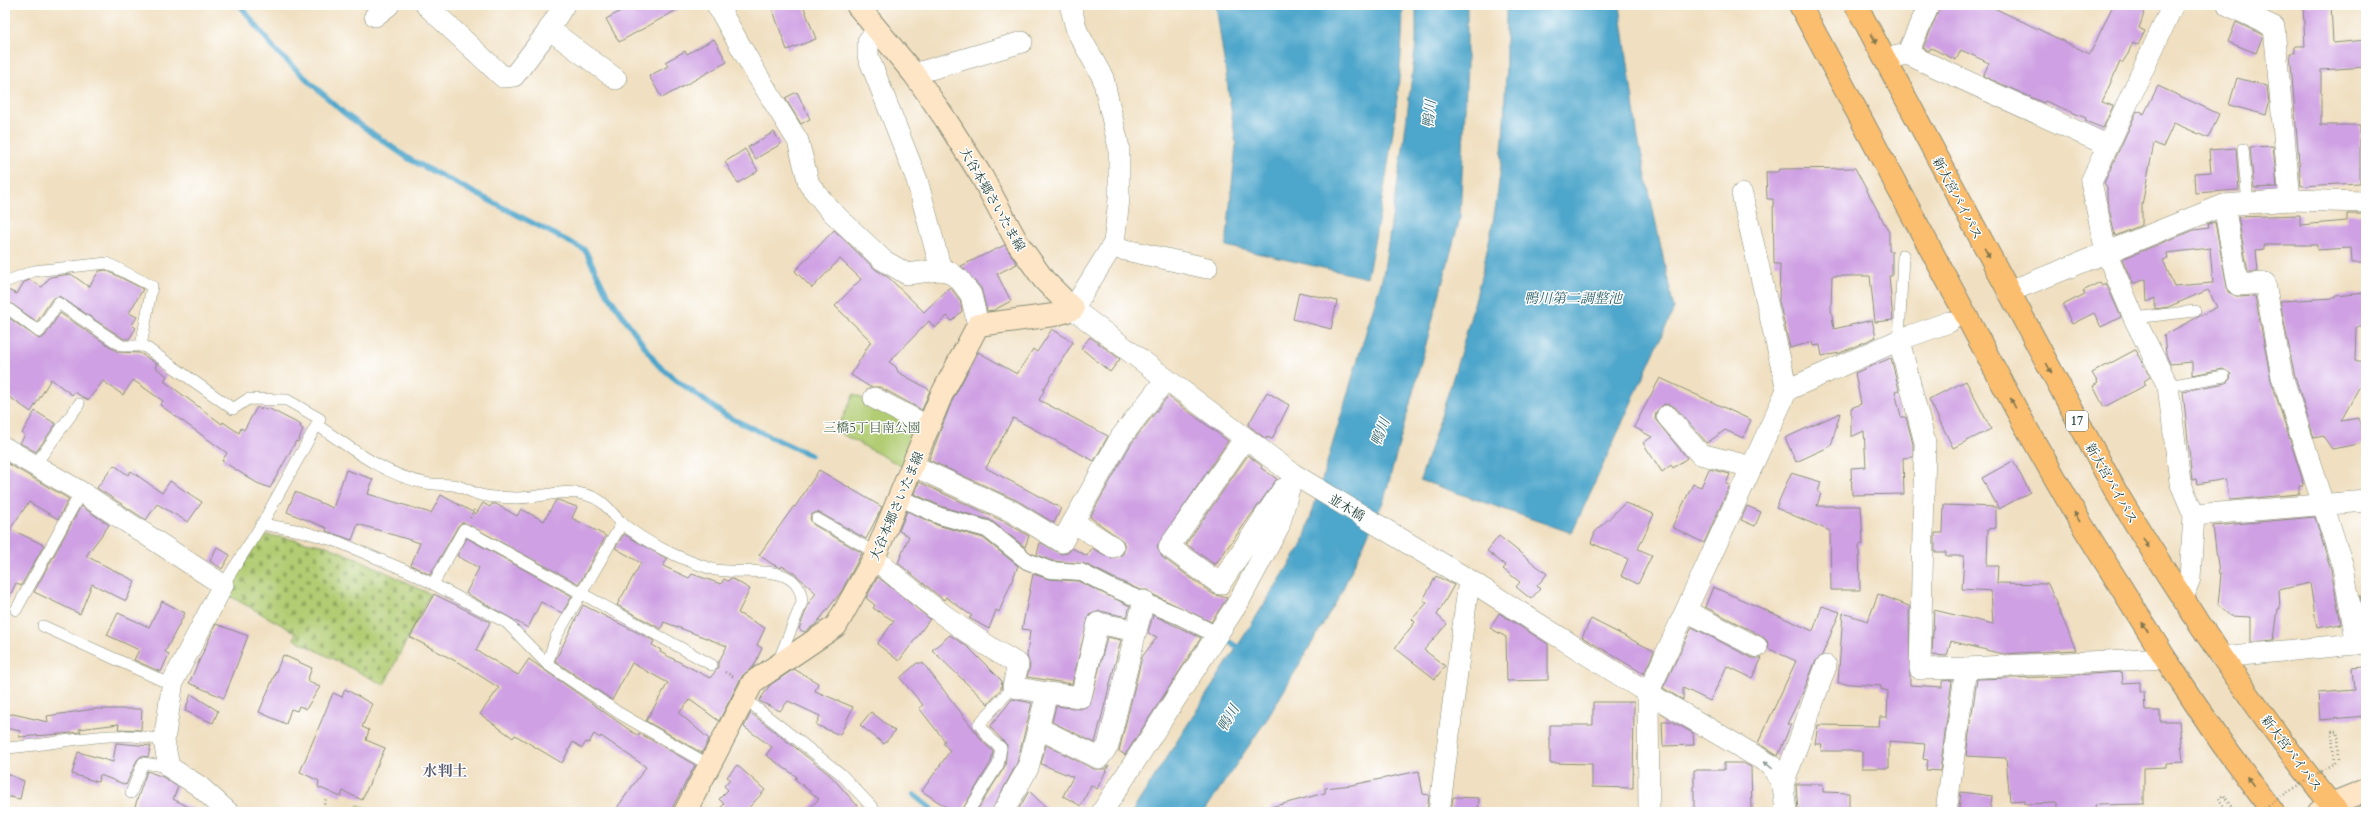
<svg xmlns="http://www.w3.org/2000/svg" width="2371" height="817" font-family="Cardo,'Noto Serif JP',serif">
	<defs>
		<pattern id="cemetery-stones" width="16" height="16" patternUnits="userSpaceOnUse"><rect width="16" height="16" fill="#b1cc72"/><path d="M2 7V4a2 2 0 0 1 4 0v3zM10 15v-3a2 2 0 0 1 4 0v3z" fill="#8fa75e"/></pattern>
	</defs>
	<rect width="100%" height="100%" fill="#fff"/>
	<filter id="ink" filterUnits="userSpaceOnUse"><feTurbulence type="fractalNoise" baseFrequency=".025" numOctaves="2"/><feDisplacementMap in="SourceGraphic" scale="8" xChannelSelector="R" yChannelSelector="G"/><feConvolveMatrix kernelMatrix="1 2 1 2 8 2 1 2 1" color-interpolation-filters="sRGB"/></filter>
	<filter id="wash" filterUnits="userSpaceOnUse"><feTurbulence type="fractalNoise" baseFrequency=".012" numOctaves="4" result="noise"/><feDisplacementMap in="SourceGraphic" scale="16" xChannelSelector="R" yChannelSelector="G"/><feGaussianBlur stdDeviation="0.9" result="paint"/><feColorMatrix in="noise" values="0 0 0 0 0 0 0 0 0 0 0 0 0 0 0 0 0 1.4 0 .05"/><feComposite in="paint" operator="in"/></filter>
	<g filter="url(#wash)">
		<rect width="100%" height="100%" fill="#f0dfc0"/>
		<g fill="url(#cemetery-stones)" stroke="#688453">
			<polygon points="269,535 326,546 359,559 430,594 384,685 294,639 296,633 226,594 260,536"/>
			<polygon points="358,805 374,812 355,812"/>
		</g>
		<polygon fill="#b1cc72" stroke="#688453" points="854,394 920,430 903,467 836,431"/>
		<g fill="#4ea6cb" stroke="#367280">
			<path d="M1216 5H1403C1402 97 1385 189 1367 278L1226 246 1236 144Z"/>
			<polygon points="1416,5 1467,5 1467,65 1460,218 1384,500 1339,597 1269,716 1204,812 1132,812 1303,543 1383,275 1403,148 1416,42"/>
			<path d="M1506 5H1620L1638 138 1674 309 1572 533 1420 480C1447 398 1474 316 1491 232 1506 157 1506 81 1506 5Z"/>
		</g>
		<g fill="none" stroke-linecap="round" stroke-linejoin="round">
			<g stroke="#4ea6cb" stroke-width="5.5">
				<polyline points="240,5 276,51 345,114 409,159 585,250 606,292 657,364 679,382 726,416 810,455"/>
				<polyline points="1223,638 1244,651"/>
				<polyline points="914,795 935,812"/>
			</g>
		</g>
		<g id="blocks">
			<g fill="#cfa0e3" fill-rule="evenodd">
				<polygon points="632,5 686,5 619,42 606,19"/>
				<polygon points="771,5 803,5 816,39 787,50"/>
				<polygon points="1941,5 1988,5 2090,54 2113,5 2147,5 2139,28 2145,31 2138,45 2133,42 2128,54 2122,63 2120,62 2102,102 2113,106 2103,128 2085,121 2086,118 2045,101 2044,103 1983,76 1989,63 1961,50 1956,60 1931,48 1929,51 1923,48"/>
				<polygon points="2303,5 2331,5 2333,43 2366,40 2366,67 2321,70 2321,125 2360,125 2360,183 2301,186 2290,53 2295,53 2295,46 2305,46"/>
				<polygon points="2236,22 2263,35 2256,53 2228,42"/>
				<polygon points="714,39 727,62 662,98 649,76 668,66 665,62 685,51 687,54"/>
				<polygon points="2237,78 2267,86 2269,103 2266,115 2229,105"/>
				<polygon points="2158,86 2219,114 2208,138 2174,123 2163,147 2154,143 2142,205 2142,225 2115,236 2107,199 2107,187 2104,183 2137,111 2144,114"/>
				<polygon points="797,92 810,119 801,124 785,98"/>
				<polygon points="774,132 781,144 755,159 748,147"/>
				<polygon points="2273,146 2277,187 2254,188 2250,147"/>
				<polygon points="2236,148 2239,190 2195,193 2194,173 2211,172 2209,150"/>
				<polygon points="745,149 758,171 738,183 725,162"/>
				<polygon points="1855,168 1889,232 1889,251 1892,251 1892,276 1889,276 1893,320 1875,322 1870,276 1832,276 1831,309 1834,329 1872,320 1876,337 1840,353 1822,356 1820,345 1813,346 1812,342 1790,348 1779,301 1780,264 1774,264 1773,199 1767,199 1766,172 1777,172 1780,169"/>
				<polygon points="2347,214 2366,214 2366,263 2352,263 2351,248 2317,250 2317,245 2264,245 2264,249 2256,250 2258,272 2248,272 2238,217 2300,215 2300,225 2347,221"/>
				<path d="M2215 222 2228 292 2239 297 2255 296 2271 380 2302 478 2303 486H2299V494L2229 500 2226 479 2197 484 2196 479 2192 480 2183 391 2226 383 2230 379 2231 374 2223 369 2192 375V362L2170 364 2166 354 2164 335 2217 307 2208 290 2168 307 2155 309V298L2147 302 2146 279 2133 284 2122 259 2194 230 2209 228 2208 224ZM2210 248 2213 283 2174 286 2163 260 2168 259 2167 253Z"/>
				<polygon points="834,230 875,269 889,278 924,312 950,287 960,300 962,311 952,321 947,316 935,328 929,321 889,362 896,367 898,372 930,390 922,410 880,387 870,387 851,375 871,341 835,306 861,279 840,259 812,288 795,271"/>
				<polygon points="1005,245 1017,264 997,274 1011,301 994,310 987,311 981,288 961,266"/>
				<polygon points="106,270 143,289 129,313 137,317 132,325 136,328 129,339 124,339 59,296 52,299 37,322 5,299 5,289 17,294 24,282 30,280 42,287 50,277 71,274 89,287 99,271"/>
				<polygon points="2100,282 2102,285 2106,283 2121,317 2101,327 2094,313 2072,324 2063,305 2085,294 2083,291"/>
				<polygon points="1299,292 1337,301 1331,329 1293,319"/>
				<polygon points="2366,293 2366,327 2356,327 2355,361 2366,361 2366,380 2363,380 2341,421 2359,418 2364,443 2332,449 2323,436 2314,438 2294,373 2280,301 2335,298 2335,296"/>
				<polygon points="60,313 118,352 140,353 157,364 155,367 167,376 164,381 222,424 223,422 239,433 241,428 244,430 257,407 261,410 262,407 267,410 268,408 301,425 300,427 303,429 298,442 296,441 270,488 257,483 222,461 227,453 160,405 163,401 133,380 123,395 103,381 88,400 74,392 72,395 51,379 31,412 5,394 5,315 39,339 45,336"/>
				<polygon points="1052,329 1073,342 1043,390 1044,391 1039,400 1108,436 1094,461 1013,418 986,468 1061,508 1054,523 1018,501 929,460 952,401 978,352 1017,374 1033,349 1037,352"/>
				<polygon points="1090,337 1120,359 1110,372 1081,348"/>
				<polygon points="2135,350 2150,377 2144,381 2146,385 2104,407 2093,386 2098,383 2092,373"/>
				<polygon points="1891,358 1899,390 1895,391 1901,417 1906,417 1913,444 1913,457 1903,458 1904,494 1852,495 1851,468 1866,467 1864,431 1851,437 1851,408 1861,404 1855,373"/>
				<polygon points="1660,378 1751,420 1743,438 1725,430 1707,443 1676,408 1671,405 1664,404 1656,412 1655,419 1687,458 1673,468 1671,465 1662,472 1643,443 1652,437 1634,427"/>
				<polygon points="1966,381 1991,429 1953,448 1929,399"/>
				<polygon points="1267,392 1289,405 1272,439 1267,437 1266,439 1248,425"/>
				<polygon points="1168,396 1228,441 1157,546 1162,557 1213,594 1227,598 1211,622 1154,595 1147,590 1140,590 1116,579 1085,564 1052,561 1037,555 1040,542 1061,554 1068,553 1072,548 1087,556 1092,548 1112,559 1123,554 1125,547 1123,541 1090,517 1131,444"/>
				<polygon points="35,411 56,424 36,452 20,443 25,435 22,433"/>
				<polygon points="1840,413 1831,446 1796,462 1785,438"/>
				<polygon points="1248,455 1262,466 1261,468 1277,479 1215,565 1186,544"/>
				<polygon points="2013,461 2030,492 1999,509 1982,478"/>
				<polygon points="7,463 69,499 58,519 29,502 10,529 44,545 21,586 16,583 5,606 5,466"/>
				<polygon points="114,465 128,475 131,471 162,493 170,481 202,502 188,522 157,504 146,520 97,488"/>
				<polygon points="1709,469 1730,474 1726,484 1730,485 1704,543 1672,527 1693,484 1701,487"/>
				<polygon points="346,470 373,479 368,494 431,513 441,495 476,514 483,503 490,507 492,504 496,504 517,516 521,509 544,521 556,500 558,500 577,507 572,518 606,536 579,584 463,522 458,526 430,575 411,565 420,543 358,524 352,540 326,531 327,528 287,512 295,492 333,508"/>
				<polygon points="819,470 882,507 866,539 820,513 817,512 811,515 810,519 814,525 862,553 841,592 816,624 804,632 799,629 809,603 816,593 794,573 782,566 781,568 772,564 759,555 794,506 795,507"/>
				<polygon points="1791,473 1821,482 1818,492 1821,493 1817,506 1861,506 1863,544 1859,545 1860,590 1831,590 1830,531 1776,508"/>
				<polygon points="919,482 1007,523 1029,536 1025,547 990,520 943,507 914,494"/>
				<polygon points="1625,503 1654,514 1638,549 1652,555 1638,584 1621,576 1628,559 1591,543 1595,532"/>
				<polygon points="1944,505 1996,507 1996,528 1988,529 1987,566 1998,566 1997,583 2048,584 2076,650 2002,654 1951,641 1947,656 1932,655 1934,610 1993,624 1991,591 1962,589 1964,556 1946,556 1946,552 1935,552 1935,533 1943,533"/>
				<polygon points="81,506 109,525 86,556 135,581 126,601 92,584 80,614 34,592"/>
				<polygon points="1747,506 1761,512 1755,526 1741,520"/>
				<polygon points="907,511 937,525 983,538 1018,566 999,612 996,610 989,629 969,618 972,616 946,597 944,600 898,563 909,536 899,531"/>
				<polygon points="2315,517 2331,570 2341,624 2317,628 2310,583 2279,590 2280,609 2278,609 2274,640 2251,642 2251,617 2230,616 2218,605 2221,574 2219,574 2213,526"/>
				<polygon points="624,534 667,559 663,566 689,578 692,574 721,584 724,579 728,581 731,578 750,589 738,613 765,628 757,645 762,648 754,666 742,676 719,721 690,700 679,713 709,739 702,753 646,721 668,683 632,663 612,700 555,661 583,605 654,641 652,645 661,650 660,652 710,678 718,668 718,663 727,646 664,622 661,629 617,605 641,563 615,548"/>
				<polygon points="1499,536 1547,574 1537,586 1540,589 1531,599 1516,587 1520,582 1503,569 1506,566 1487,551"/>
				<polygon points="467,538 572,596 562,613 541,602 528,628 466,593 479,568 457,556"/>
				<polygon points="217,547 230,555 222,569 210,561"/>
				<polygon points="1033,574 1049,579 1078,581 1130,606 1127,617 1100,611 1089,615 1072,684 1027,677 1030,666 1027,656 1030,630 1022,629"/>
				<polygon points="1436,576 1454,585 1437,615 1447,624 1424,650 1445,666 1435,679 1395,648 1415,622 1412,619 1427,603 1423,600"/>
				<polygon points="878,577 930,619 899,661 877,644 894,621 873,608 875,605 866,598"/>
				<polygon points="1713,587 1813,631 1822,606 1840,612 1822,655 1815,662 1804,690 1787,724 1791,724 1778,756 1758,743 1796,661 1769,649 1767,641 1762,636 1705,607"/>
				<polygon points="434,594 490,622 476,650 518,675 529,659 638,736 639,733 695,765 670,812 614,812 646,767 601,736 600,738 594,734 589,743 586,742 582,748 573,742 562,763 515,735 513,738 480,714 499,688 465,666 410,637"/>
				<polygon points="1878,594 1909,606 1910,685 1942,687 1942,681 1952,680 1940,771 1926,770 1928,760 1923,759 1925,744 1889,741 1889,768 1862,768 1862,751 1821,751 1822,744 1815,744 1818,725 1879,726 1880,717 1887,717 1888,691 1881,689 1881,686 1838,683 1843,613 1868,621"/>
				<polygon points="2360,596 2366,596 2366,621 2365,621"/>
				<polygon points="162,601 185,613 165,652 169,654 161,672 134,660 139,650 107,635 118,613 149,627"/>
				<polygon points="1499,613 1548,644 1548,680 1507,681 1506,637 1490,628"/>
				<polygon points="1153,615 1201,638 1125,755 1119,751 1142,657 1157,637 1148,633"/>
				<polygon points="1591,619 1654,651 1644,674 1582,637"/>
				<polygon points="216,624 248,636 224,698 189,683"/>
				<polygon points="1692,627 1752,658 1762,658 1752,678 1727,666 1710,701 1683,688 1683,700 1663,688"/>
				<polygon points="950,635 968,647 1002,681 1001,689 988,704 932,650"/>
				<polygon points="1107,637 1121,640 1095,743 1052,722 1056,706 1080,709 1090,705"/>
				<polygon points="283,655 312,668 307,681 320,687 306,709 299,706 297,711 291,709 286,724 259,712"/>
				<polygon points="917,663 923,663 984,743 993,751 991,762 961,812 943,812 946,807 922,791 950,751 943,743 945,741 919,708 923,705 900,678"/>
				<polygon points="2366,667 2366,716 2320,720 2318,693 2354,690 2352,668"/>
				<polygon points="794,669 818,683 815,691 853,707 840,735 816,725 820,716 788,701 780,711 759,701 770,685"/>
				<polygon points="2122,672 2123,683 2140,682 2140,691 2144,691 2145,711 2160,711 2160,721 2179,721 2183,762 2166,763 2166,767 2144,768 2144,804 2095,805 2096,812 2058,812 2058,803 2025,804 2025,801 2010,802 2006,758 1966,756 1977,679 2075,676 2075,675"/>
				<polygon points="345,689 372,704 362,727 369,730 366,740 385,748 362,800 343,791 341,797 318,787 319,781 300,772 333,693 342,697"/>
				<polygon points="191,694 218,711 213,723 185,711"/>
				<polygon points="1012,699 1032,703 1017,763 991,812 976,812 1005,766 1007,745 990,727"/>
				<polygon points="1593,702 1634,702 1633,788 1592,787 1592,764 1550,763 1550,725 1593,725"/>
				<polygon points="94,709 142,709 141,730 118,729 119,724 79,729 81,732 61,734 19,737 20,731 5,728 5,715 13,714 48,722 47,716"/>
				<polygon points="871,712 895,731 884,744 860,725"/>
				<polygon points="751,713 830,775 863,812 805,812 819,799 795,779 797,777 766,755 772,747 744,727"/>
				<polygon points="1662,721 1671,721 1693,733 1694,745 1663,746"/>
				<polygon points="116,743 151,746 148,757 141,756 137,760 126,785 100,775 98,782 72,774 78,752 113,762"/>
				<polygon points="1046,745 1094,769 1104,769 1109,765 1097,789 1091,785 1081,806 1063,796 1073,777 1041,764"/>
				<polygon points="1724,763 1743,763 1751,767 1752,812 1694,812 1694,770 1724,770"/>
				<polygon points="737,765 765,790 745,812 717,812 724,804 719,799 728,790 724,786 730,779 727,777"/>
				<polygon points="147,771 163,777 178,787 173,799 199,812 133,812"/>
				<polygon points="1419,771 1423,794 1429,795 1427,812 1272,812 1271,807 1325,793 1325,788 1352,785"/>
				<polygon points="5,773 24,781 20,799 5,796"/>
				<polygon points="1796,784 1823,784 1823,792 1849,793 1849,812 1798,811"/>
				<polygon points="1029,791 1051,812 1017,812"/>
				<polygon points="1961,792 1992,796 1990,812 1959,809"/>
				<polygon points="1453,797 1479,798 1478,812 1451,812"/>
			</g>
		</g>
	</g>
	<g filter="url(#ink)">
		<use href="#blocks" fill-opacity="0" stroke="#888e7a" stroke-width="1"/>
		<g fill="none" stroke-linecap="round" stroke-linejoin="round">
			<defs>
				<g id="service">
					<polyline points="2243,149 2248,204"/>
					<polyline points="5,282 34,271 107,263 152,286 141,346"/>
					<polyline points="5,306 39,332 58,303 122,346 144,346 233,409 248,399 287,400 320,419 262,524"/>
					<polyline points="2134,318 2195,311"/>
					<polyline points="1899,340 1903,255"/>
					<polyline points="2168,386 2224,376"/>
					<path d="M317 425C351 448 384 475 425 483 434 485 444 484 453 485 462 486 472 493 481 495 492 498 506 497 517 498 540 498 564 488 587 495 607 501 609 512 623 524 647 544 683 560 712 569 738 577 800 558 802 602L778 662"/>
					<polyline points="35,465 79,404"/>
					<polyline points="817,519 876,553"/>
					<polyline points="433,584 464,529 712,665"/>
					<polyline points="223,585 262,524 301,531 336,541 412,573 507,623 547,664 619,713 709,765"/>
					<polyline points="16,610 81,492"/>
					<polyline points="43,626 172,685"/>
					<polyline points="547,664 556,637 622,523"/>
					<polyline points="745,699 841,774 873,808 870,812"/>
					<path d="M5 748C59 745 111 727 164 741"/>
					<polyline points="131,793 143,763 169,767"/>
					<polyline points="968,812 998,765 1001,748 990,739 979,724 1013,687"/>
				</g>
				<polyline id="pedestrian" points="900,498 940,516 987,529 1027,561 1050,570 1081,572 1112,588 1179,616 1217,635"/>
				<g id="minor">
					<polyline points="426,5 503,77 514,76 546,34 564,5"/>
					<polyline points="717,5 754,70 798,141 809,184 829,209 883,260 907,274 938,270 948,271 960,280 971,295 978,325"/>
					<polyline points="1070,5 1077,31 1103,78 1119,148 1119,199 1114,243 1073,309 1293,474 1469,580 1648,693 1771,765 1783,785 1786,812"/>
					<polyline points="2173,5 2091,182 2106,252 2134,318 2168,386 2180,482 2194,515 2190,578 2183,599"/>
					<polyline points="2228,5 2274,27 2290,200"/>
					<polyline points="375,16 389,5"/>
					<polyline points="549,29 616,79"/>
					<polyline points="877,31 868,41 868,56 917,180 941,270"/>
					<polyline points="1907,54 1929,5"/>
					<polyline points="1885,59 1907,54 2107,145"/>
					<polyline points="914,74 1022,42"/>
					<polyline points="2224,205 2238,285 2265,283 2282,376 2343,567 2357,644"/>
					<polyline points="1112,247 1207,268"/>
					<polyline points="2008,292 2224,205 2290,200 2366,202"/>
					<polyline points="1899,340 1925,443 1920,669 1966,668 1946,812"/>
					<polyline points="1787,390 1899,340 1949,322"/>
					<polyline points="874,398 929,427"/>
					<polyline points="1667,416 1700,454 1752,467"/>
					<polyline points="1245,438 1169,547 1220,584 1283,489"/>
					<polyline points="5,448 81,492 223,585 173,681 164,741 169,767 199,786 228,812"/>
					<polyline points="914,466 1013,512 1062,542 1121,437 1166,379"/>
					<polyline points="2194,515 2366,501"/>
					<polyline points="1073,522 1113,547"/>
					<path d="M874 558C919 597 966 635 1018 664L1013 687 1047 693 1028 768 1003 812"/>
					<polyline points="1686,611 1757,647"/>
					<polyline points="1136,631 1144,601"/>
					<polyline points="2221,657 2366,643"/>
					<polyline points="1966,668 2165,658"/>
					<polyline points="1040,729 1099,758 1108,746 1136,631 1098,623 1081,697 1047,693"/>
					<polyline points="1783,785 1826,666"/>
					<polyline points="1102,812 1239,601 1279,526 1293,474"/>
					<polyline points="1439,812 1469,580"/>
					<polyline points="1649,812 1648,693 1787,390 1742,194"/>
				</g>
				<g id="secondary">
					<polyline points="685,812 753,682 836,626 874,558 941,396 978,325 1054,315 1073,309 1044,280 1017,242 982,177 946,120 914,74 857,5"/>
					<polyline points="2320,812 2331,804 2366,790"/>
				</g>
				<g id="trunk">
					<polyline points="1800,5 2023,422 2079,520 2165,658 2223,745 2273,812"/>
					<path d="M1856 5 2116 492C2183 603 2256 711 2337 812"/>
				</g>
			</defs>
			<use href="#service" stroke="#888e7a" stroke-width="12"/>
			<use href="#pedestrian" stroke="#888e7a" stroke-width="18"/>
			<use href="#minor" stroke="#888e7a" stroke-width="22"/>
			<use href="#secondary" stroke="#888e7a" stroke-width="24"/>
			<use href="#trunk" stroke="#888e7a" stroke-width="24"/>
			<g stroke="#888e7a" stroke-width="2.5" stroke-dasharray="1 3" stroke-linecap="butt">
				<polyline points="470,518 475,508"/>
				<polyline points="725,672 734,677"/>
				<polyline points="2334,763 2332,731 2338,731 2339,759"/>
				<polyline points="322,812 326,798"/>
				<polyline points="2229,812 2219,798 2224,795 2236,812"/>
			</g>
			<use href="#service" stroke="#fff" stroke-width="11"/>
			<use href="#pedestrian" stroke="#fff" stroke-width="16"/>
			<use href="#minor" stroke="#fff" stroke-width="21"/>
			<use href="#secondary" stroke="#fde5c5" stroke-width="22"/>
			<use href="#trunk" stroke="#fbbd6e" stroke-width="22"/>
			<polyline stroke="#888e7a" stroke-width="2.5" stroke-dasharray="1 3" stroke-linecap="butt" points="2257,812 2334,763"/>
		</g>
		<defs><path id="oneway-solid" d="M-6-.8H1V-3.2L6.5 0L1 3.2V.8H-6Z"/></defs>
		<g fill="#82774e">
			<use href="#oneway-solid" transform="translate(1874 39) rotate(62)"/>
			<use href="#oneway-solid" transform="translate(1987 253) rotate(62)"/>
			<use href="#oneway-solid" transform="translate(2049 368) rotate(62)"/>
			<use href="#oneway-solid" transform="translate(2013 403) rotate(-118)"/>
			<use href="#oneway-solid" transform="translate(2077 517) rotate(-120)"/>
			<use href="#oneway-solid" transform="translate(2146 543) rotate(59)"/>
			<use href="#oneway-solid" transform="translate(2145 627) rotate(-123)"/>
			<use href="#oneway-solid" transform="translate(2250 781) rotate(-127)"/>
		</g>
		<use fill="#8f9e9a" href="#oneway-solid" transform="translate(1768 765) rotate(-141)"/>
	</g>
	<g text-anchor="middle" stroke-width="3" stroke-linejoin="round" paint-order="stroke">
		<rect fill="#fff" stroke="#627771" stroke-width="1" x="2066" y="411" width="22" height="20" rx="3"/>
		<g font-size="12" font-weight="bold" fill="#1f3d34">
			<text x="2077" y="425">17</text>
		</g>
		<g font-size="13" fill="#1f3d34" stroke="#fff">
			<text transform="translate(1958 198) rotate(62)" y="5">新大宮バイパス</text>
			<text transform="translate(993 199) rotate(60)" y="5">大谷本郷さいたま線</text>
			<text transform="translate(2112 483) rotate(60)" y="5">新大宮バイパス</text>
			<text transform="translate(896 506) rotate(-67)" y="5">大谷本郷さいたま線</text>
			<text transform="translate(1347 507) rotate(31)" y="5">並木橋</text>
			<text transform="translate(2292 753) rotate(53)" y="5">新大宮バイパス</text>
		</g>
		<g font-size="13" fill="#446144" stroke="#fff">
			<text x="872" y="432">三橋5丁目南公園</text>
		</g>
		<g font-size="14" font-style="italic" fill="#2f6269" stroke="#fff">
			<text transform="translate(1429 114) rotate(-84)" y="5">鴨川</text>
			<text x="1573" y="303">鴨川第二調整池</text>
			<text transform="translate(1380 432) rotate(-69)" y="5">鴨川</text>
			<text transform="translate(1228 718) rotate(-60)" y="5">鴨川</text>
		</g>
		<g font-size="15" font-weight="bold" fill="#5d6071" stroke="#fff">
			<text x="445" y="776">水判土</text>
		</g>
	</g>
	<rect width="2371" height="817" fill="none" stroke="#fff" stroke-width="20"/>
</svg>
